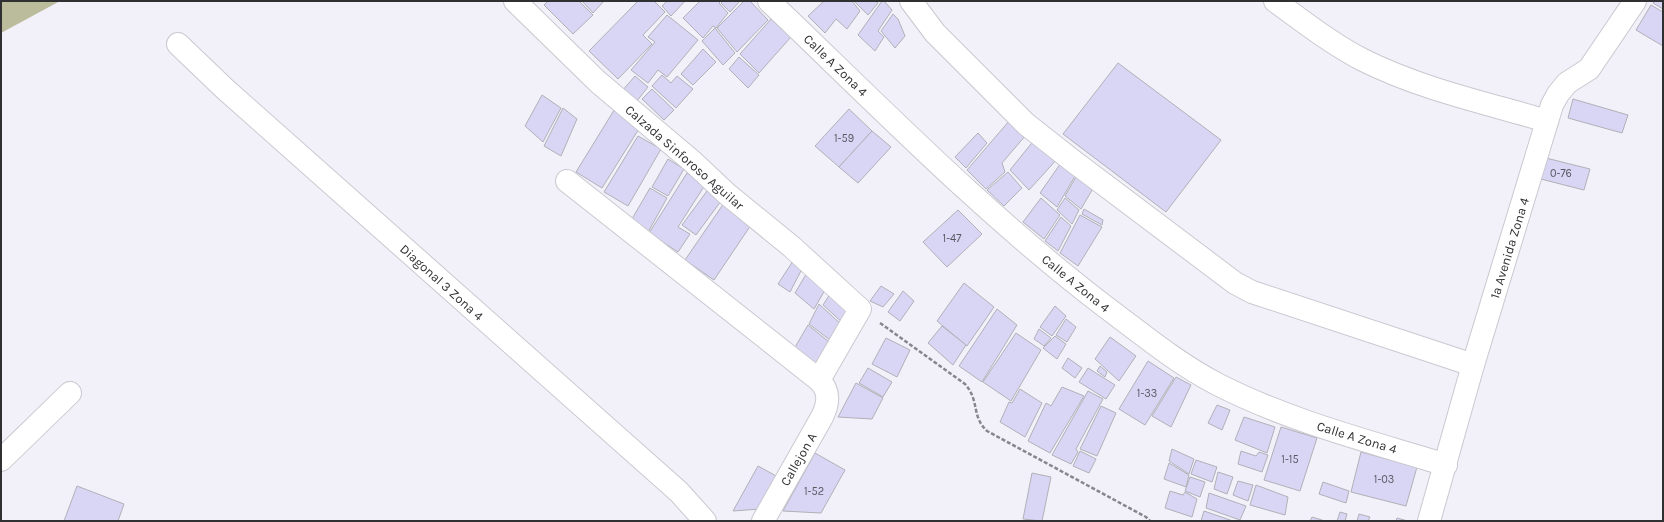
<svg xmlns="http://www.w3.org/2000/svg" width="1664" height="522" font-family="Karla,sans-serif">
	<rect width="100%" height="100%" fill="#f2f0f8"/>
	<polygon fill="#babc9c" points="1,1 60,1 1,33"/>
	<g fill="#d9d6f5" stroke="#b1b0b7">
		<polygon points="548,1 579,1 593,15 573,34 544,5"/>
		<polygon points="582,1 604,1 593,13"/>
		<polygon points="638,1 654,1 665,12 643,35 652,44 618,79 589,51"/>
		<polygon points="667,1 685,1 671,16 662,6"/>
		<polygon points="700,1 721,1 719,3 728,13 716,28 713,26 703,38 683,18"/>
		<polygon points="723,1 740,1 730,12 721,3"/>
		<polygon points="744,1 750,1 768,20 737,52 717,28"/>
		<polygon points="824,1 852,1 860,11 847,29 836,19 825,33 808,16"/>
		<polygon points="854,1 875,1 878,3 868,15"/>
		<polygon points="882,1 884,1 892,10 878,31 884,37 875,51 858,35"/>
		<polygon points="1654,1 1663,1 1663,9 1653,3"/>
		<polygon points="1651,5 1663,12 1663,46 1636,30"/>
		<polygon points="893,14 898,19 905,36 895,48 881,31"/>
		<polygon points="667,15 698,40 667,77 658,70 648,83 631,70 655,42 648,37"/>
		<polygon points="771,19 791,37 759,73 740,54"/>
		<polygon points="715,28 735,53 723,65 702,41"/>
		<polygon points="703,49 716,62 693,85 681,74"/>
		<polygon points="739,57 759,75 748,88 729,69"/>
		<polygon points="1118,63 1221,140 1166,212 1063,134"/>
		<polygon points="662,75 671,83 677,76 693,89 676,108 652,86"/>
		<polygon points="635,76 648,87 636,102 622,91"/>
		<polygon points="652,89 674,110 664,120 642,99"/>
		<polygon points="542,95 561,108 543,142 525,126"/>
		<polygon points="1573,99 1628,115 1622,133 1568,118"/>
		<polygon points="616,107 642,124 602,188 576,172"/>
		<polygon points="563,108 577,119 561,156 544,146"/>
		<polygon points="849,109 872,131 839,167 815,146"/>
		<polygon points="1010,120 1026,135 1002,163 1005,172 986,189 967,170"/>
		<polygon points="872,131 891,147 858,183 839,167"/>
		<polygon points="978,133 987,143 966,168 955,157"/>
		<polygon points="638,136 661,149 628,206 604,192"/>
		<polygon points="1035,139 1058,158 1029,190 1010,170"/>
		<polygon points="1538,156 1590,169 1584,190 1533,177"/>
		<polygon points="668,159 684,169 668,196 652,187"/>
		<polygon points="1063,160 1078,171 1057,207 1040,193"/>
		<polygon points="1008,172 1022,188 1004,206 987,190"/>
		<polygon points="1079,172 1095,185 1081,209 1065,196"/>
		<polygon points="687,173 705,185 678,227 690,234 678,252 649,233"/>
		<polygon points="650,188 667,198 647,234 629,224"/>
		<polygon points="707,191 721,201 696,235 682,225"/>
		<polygon points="1041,198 1060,215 1044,239 1023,222"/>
		<polygon points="1065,198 1079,210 1072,224 1057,210"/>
		<polygon points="724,203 753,222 714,280 685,260"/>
		<polygon points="1084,209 1103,220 1102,225 1082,214"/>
		<polygon points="958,210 982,234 947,267 923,242"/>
		<polygon points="1080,215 1102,227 1078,266 1060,253"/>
		<polygon points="1061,217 1071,226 1058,251 1045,241"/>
		<polygon points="793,261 803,267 790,292 778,284"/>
		<polygon points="808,271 825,290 814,309 795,293"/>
		<polygon points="964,283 994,307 967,346 937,321"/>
		<polygon points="881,286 894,294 883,307 870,301"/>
		<polygon points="903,291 914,301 900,321 888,312"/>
		<polygon points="830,294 849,314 844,324 823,305"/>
		<polygon points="819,304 843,326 834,343 809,324"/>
		<polygon points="1055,306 1066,316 1052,336 1040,327"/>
		<polygon points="997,309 1017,325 982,382 959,366"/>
		<polygon points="1066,319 1076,327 1067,342 1056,335"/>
		<polygon points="808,325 833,345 819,369 794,349"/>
		<polygon points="942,326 966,345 953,365 928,343"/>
		<polygon points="1039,329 1051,338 1044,346 1034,339"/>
		<polygon points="1016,333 1041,350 1011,401 983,382"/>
		<polygon points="1055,336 1066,344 1057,359 1043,348"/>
		<polygon points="1110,337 1136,356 1119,381 1095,359"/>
		<polygon points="886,338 910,350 897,377 872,364"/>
		<polygon points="1068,358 1082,368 1075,378 1062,368"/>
		<polygon points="1148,361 1174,378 1145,425 1119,409"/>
		<polygon points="1100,366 1107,372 1105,377 1097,371"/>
		<polygon points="868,368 892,382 883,397 859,383"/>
		<polygon points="1088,368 1115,385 1106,399 1079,382"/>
		<polygon points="1176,377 1191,385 1171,427 1152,416"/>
		<polygon points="856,383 883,398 872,419 838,417"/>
		<polygon points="1062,387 1084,396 1050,453 1028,441 1046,403 1051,406"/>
		<polygon points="1020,389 1042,403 1025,437 1000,422 1009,402 1012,403"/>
		<polygon points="1088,391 1103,399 1076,449 1078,452 1071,464 1052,455"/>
		<polygon points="1217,405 1230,410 1222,430 1208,423"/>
		<polygon points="1101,406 1116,413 1097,456 1080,449"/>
		<polygon points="1244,417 1275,427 1267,453 1235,440"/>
		<polygon points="1281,427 1317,438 1300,491 1264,480"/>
		<polygon points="1172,449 1194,459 1189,474 1169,461"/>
		<polygon points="1080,451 1096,459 1089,473 1073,466"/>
		<polygon points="1241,451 1256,456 1259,452 1268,455 1262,472 1238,464"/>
		<polygon points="1361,452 1417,467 1406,506 1351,492"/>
		<polygon points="815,453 845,470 821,513 783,511"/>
		<polygon points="1196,460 1217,467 1212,482 1191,474"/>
		<polygon points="1169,463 1189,475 1186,487 1164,479"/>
		<polygon points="758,466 778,477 760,509 733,511"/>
		<polygon points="1218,472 1233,477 1227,494 1214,489"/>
		<polygon points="1032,473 1051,477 1042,521 1023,519"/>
		<polygon points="1190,477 1205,482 1200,497 1185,491"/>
		<polygon points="1238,481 1253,485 1248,501 1233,495"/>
		<polygon points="1323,482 1349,491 1346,503 1319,494"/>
		<polygon points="1256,485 1288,497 1285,515 1250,505"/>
		<polygon points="77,486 124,504 118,521 64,521"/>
		<polygon points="1170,491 1183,495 1185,492 1197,499 1192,517 1165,508"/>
		<polygon points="1209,493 1246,506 1240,520 1206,508"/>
		<polygon points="1204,511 1233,521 1201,521"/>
		<polygon points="1340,512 1347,514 1345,521 1337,521"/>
		<polygon points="1359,514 1370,517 1368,521 1357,521"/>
		<polygon points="1312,517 1325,521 1310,521"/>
		<polygon points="1397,518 1408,521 1396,521"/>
	</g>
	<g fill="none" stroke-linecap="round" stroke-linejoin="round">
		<defs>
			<g id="minor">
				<polyline points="515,1 598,82 693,162 727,194 792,247 860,309 819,380"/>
				<path d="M769 1C879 106 986 216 1107 308 1143 335 1177 363 1217 384 1289 421 1368 441 1446 465"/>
				<polyline points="911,1 935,33 1026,124 1073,161 1235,283 1252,292 1473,365"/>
				<path d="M1275 1C1304 22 1332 44 1363 60 1421 89 1486 103 1547 121"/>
				<polyline points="178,44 225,89 679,492 705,521"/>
				<path d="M567 181 819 380C830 391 829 403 822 417L763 521"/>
				<polyline points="1,460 70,393"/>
				<polyline points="1429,521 1473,365 1552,105 1558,94 1567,83 1589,69 1635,1"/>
			</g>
		</defs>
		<use href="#minor" stroke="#cac8d0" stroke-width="24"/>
		<path stroke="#88868c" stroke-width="2.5" stroke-dasharray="4 2" stroke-linecap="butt" d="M880 323 965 384C980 401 971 416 987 431L1146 517 1150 521"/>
		<use href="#minor" stroke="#fff" stroke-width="22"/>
	</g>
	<g text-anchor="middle" stroke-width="3" stroke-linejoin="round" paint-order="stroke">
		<g font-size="11" fill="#5a5963">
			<text x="844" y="142">1-59</text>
			<text x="1561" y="177">0-76</text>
			<text x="952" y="242">1-47</text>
			<text x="1147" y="397">1-33</text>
			<text x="1290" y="463">1-15</text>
			<text x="1384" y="483">1-03</text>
			<text x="814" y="495">1-52</text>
		</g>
		<g font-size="13" fill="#302f32" stroke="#fff">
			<text transform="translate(836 65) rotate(44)" y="5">Calle A Zona 4</text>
			<text transform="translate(685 157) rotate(41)" y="5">Calzada Sinforoso Aguilar</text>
			<text transform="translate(1509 248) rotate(-73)" y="5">1a Avenida Zona 4</text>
			<text transform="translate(442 282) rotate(42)" y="5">Diagonal 3 Zona 4</text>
			<text transform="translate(1076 283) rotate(39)" y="5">Calle A Zona 4</text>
			<text transform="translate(1357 437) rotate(17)" y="5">Calle A Zona 4</text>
			<text transform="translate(798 459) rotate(-60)" y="5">Callejon A</text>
		</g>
	</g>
	<rect width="1664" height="522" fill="none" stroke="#302f32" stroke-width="4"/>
</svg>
